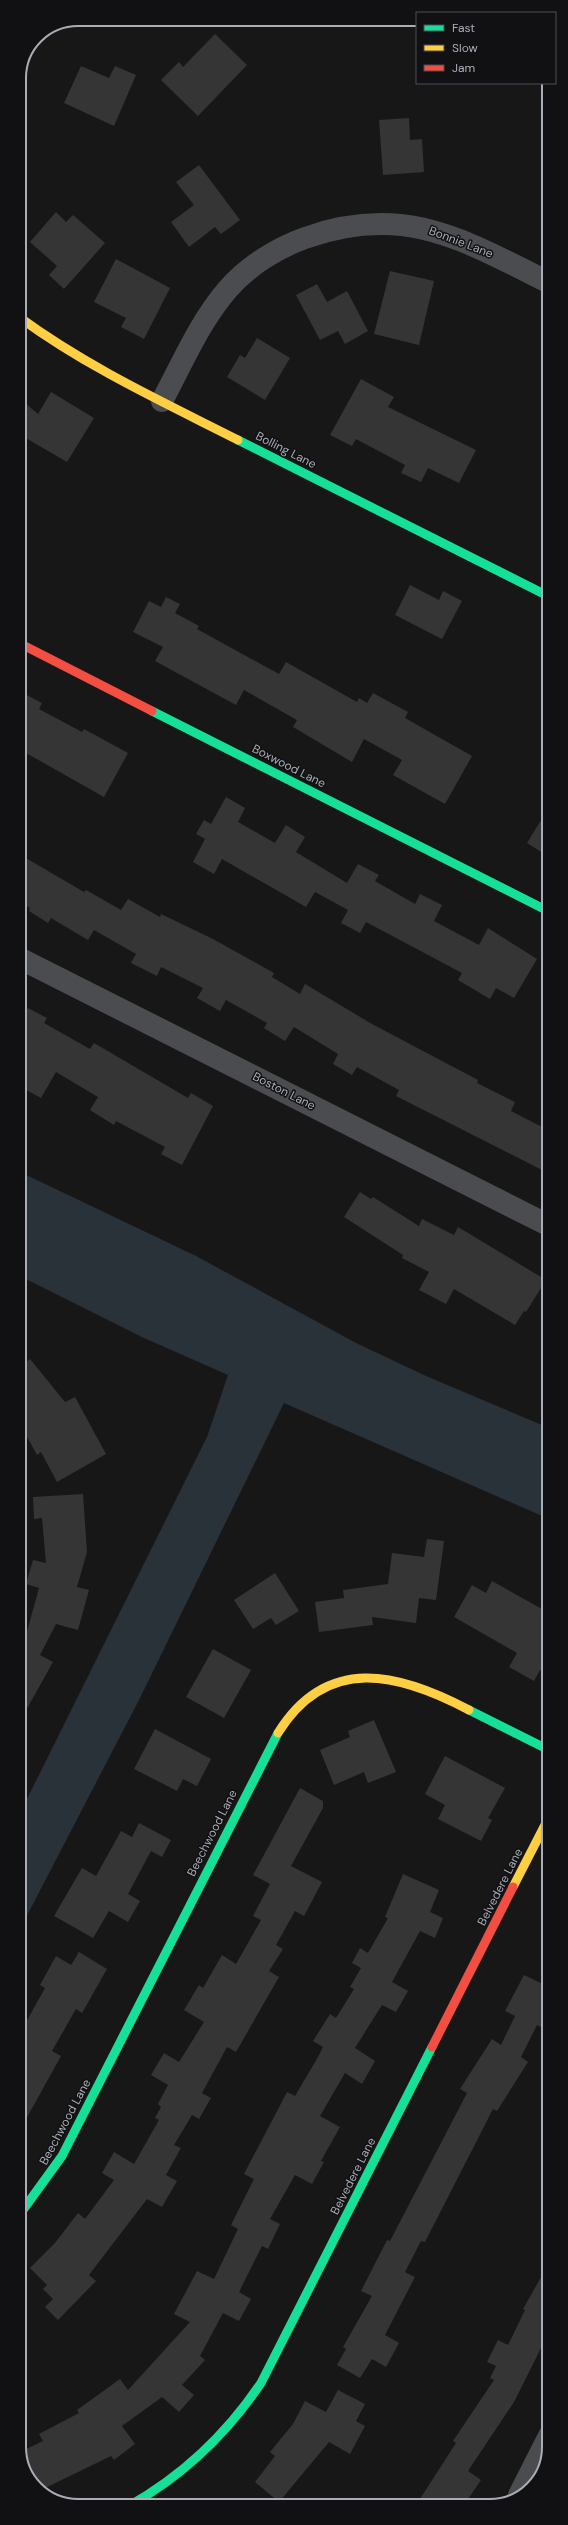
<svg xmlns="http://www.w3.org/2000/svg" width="568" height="2525" font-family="'DM Sans',sans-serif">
	<rect width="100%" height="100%" fill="#171717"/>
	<polygon fill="#2a3239" points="20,1172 196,1256 356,1343 426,1376 549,1428 549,1519 284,1403 139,1700 20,1929 20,1813 207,1437 228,1375 144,1338 20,1276"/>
	<g fill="#353536">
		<polygon points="215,34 247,65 198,116 161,80 179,62 183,67"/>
		<polygon points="81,66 109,78 115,66 136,75 114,126 64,103"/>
		<polygon points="409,118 410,140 422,139 424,172 383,175 379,120"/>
		<polygon points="199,165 240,220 221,234 215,227 189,247 171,222 194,205 176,182"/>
		<polygon points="56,212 66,222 73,215 105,243 64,289 49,275 57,266 30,242"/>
		<polygon points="116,259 170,288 144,339 121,327 126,318 94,302"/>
		<polygon points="390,271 434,281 419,345 374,334"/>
		<polygon points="317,284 327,302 347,291 368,331 345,344 338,331 320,340 296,295"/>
		<polygon points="257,338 290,358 265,400 227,377 240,355 245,358"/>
		<polygon points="361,379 394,397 388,407 476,450 459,483 428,468 421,482 401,473 405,465 356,439 352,446 330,435"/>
		<polygon points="51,392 94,418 67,462 19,434 19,398 38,414"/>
		<polygon points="410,585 439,600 443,591 462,601 442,639 395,615"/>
		<polygon points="166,597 180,604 175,613 199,626 197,629 279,674 286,662 357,702 359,698 367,703 373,693 408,712 405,718 472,756 445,804 393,775 402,760 364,739 352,762 293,727 297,720 244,690 236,705 155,661 163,647 133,632 149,601 161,607"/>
		<polygon points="19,691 42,703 39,709 82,732 84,729 128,753 104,797 19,749"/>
		<polygon points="226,797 245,808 238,822 275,843 286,825 305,837 296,852 347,883 358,864 379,875 375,881 415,904 420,894 442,905 434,921 479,945 488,928 537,959 514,998 496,988 490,999 458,980 462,973 366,922 360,933 341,923 348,910 315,892 306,907 222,859 214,874 193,862 205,839 196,834 204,820 211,824"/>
		<polygon points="548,809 548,856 527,843"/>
		<polygon points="19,854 84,892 86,890 121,910 128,899 160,917 161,914 213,939 274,973 272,977 300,994 305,984 372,1024 478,1080 477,1083 515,1102 511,1111 548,1130 548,1173 396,1096 399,1090 357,1067 352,1075 333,1064 338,1054 294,1027 285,1041 264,1028 267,1023 226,1000 220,1011 197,998 203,988 161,967 157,976 131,963 136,954 94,930 88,940 51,918 48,923 29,911 30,908 19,901"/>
		<polygon points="28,1008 47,1018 44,1023 90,1049 94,1043 188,1098 191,1093 213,1106 182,1165 161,1154 165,1147 116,1121 114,1125 90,1110 98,1097 56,1072 41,1098 19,1086 19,1023"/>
		<polygon points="360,1192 371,1199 373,1197 419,1226 422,1219 454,1235 458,1227 546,1280 526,1312 524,1311 515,1325 454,1289 446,1304 419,1290 429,1272 402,1258 403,1255 344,1217"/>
		<polygon points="30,1359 65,1402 75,1397 106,1454 57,1482 41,1452 37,1455 20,1424 20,1367"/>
		<polygon points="83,1494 87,1552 77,1587 89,1590 78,1630 56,1624 40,1655 53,1662 20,1721 20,1631 26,1635 39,1588 26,1584 33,1560 46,1563 42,1518 34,1519 33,1497"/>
		<polygon points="427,1539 444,1541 436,1600 419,1598 416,1623 372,1617 373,1625 319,1632 315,1602 344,1598 343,1590 388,1584 392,1553 424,1557"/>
		<polygon points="275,1573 299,1611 276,1625 271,1618 253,1629 234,1600"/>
		<polygon points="492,1581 549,1613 549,1674 540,1670 534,1681 509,1667 517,1653 454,1617 472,1585 486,1593"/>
		<polygon points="213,1649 251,1670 224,1718 186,1697"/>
		<polygon points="374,1720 396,1772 368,1783 364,1772 334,1785 320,1750 350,1737 348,1731"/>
		<polygon points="155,1729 211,1759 197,1786 183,1779 177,1791 134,1769"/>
		<polygon points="445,1756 505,1788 488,1818 492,1820 481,1841 438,1819 445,1805 425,1794"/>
		<polygon points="300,1788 323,1801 323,1808 291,1866 322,1882 304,1916 295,1911 276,1945 283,1949 269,1971 279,1977 236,2052 227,2047 202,2093 211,2098 199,2119 192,2115 174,2145 181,2148 166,2175 177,2181 162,2207 147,2199 89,2275 96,2281 58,2320 45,2307 53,2299 43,2289 47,2285 30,2268 55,2243 78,2213 85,2219 114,2180 102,2173 114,2152 134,2164 159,2120 155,2118 161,2107 158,2104 168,2085 151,2075 164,2053 179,2062 204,2022 184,2010 199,1985 203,1988 222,1955 236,1964 261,1920 253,1916 270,1884 253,1875"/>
		<polygon points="139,1823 171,1840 162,1857 151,1851 128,1894 140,1901 128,1922 109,1911 93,1938 54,1916 82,1868 96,1876 121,1831 132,1837"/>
		<polygon points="403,1874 439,1890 430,1912 443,1918 435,1938 420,1931 392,1982 408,1991 396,2012 382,2005 355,2048 375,2061 362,2084 345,2073 320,2116 340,2127 321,2161 324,2162 312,2184 295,2175 270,2219 280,2224 268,2249 262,2246 239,2292 251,2299 239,2321 223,2313 200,2356 205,2360 182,2385 194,2395 179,2412 162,2397 122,2426 135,2444 114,2460 111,2456 39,2491 20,2459 20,2452 43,2441 39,2434 79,2413 77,2410 120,2379 128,2390 190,2322 174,2314 197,2271 214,2279 238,2229 231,2225 254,2179 244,2174 287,2092 295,2096 318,2057 323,2047 313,2041 330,2014 336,2018 354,1989 350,1987 361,1968 352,1963 360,1948 368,1953 388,1918 385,1917"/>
		<polygon points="79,1952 107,1969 82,2013 76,2009 52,2051 61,2056 20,2130 20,2033 45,1988 40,1985 56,1956 71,1965"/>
		<polygon points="524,1975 549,1987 549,2031 537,2025 521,2057 528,2062 497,2111 493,2109 425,2242 421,2241 405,2272 415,2277 385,2335 399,2343 386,2367 372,2359 360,2378 337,2365 346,2349 343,2347 372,2296 361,2291 387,2240 390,2241 467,2093 460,2089 492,2039 501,2045 515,2016 505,2011"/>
		<polygon points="549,2263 549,2332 514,2402 468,2471 481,2480 464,2505 416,2505 456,2443 453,2441 494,2380 490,2378 496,2366 487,2362 498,2340 508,2345 525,2310 523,2309"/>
		<polygon points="338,2390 365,2404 356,2421 365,2426 350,2454 329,2442 279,2502 255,2482 275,2456 270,2452 293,2424 305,2401 326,2412"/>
	</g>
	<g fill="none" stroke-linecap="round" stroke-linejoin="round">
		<g stroke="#4b4c50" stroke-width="22">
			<path d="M162 401C182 364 200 321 228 289 248 266 277 248 305 238 403 203 462 239 548 282"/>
			<polyline points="19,958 548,1225"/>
			<polyline points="519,2495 549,2436"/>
		</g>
		<g stroke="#16e098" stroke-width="9">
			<polyline points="238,440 548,596"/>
			<polyline points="152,711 548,911"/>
			<polyline points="469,1710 549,1750"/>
			<polyline points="20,2214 62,2156 278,1733"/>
			<path d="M129 2506C184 2475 226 2435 261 2383L432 2047"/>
		</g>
		<g stroke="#ffcf43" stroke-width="9">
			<path d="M19 317C87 367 163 402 238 440"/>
			<path d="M278 1733C327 1654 399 1673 469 1710"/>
			<polyline points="513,1887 549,1817"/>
		</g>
		<g stroke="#f24e42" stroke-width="9">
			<polyline points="19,643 152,711"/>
			<polyline points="432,2047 513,1887"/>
		</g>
	</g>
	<g text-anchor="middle" stroke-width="3" stroke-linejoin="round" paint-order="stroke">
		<g font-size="12" fill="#a8adb8" stroke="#111113">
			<text transform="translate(461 242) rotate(21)" y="4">Bonnie Lane</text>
			<text transform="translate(286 450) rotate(27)" y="4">Bolling Lane</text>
			<text transform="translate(289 766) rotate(27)" y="4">Boxwood Lane</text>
			<text transform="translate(284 1091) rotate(27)" y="4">Boston Lane</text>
			<text transform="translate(212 1833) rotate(-63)" y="4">Beechwood Lane</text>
			<text transform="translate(500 1887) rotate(-63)" y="4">Belvedere Lane</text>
			<text transform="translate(65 2122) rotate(-62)" y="4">Beechwood Lane</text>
			<text transform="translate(353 2176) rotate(-63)" y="4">Belvedere Lane</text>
		</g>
	</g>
	<path d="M0 0H568V2525H0ZM78 26H490A52 52 0 0 1 542 78V2447A52 52 0 0 1 490 2499H78A52 52 0 0 1 26 2447V78A52 52 0 0 1 78 26Z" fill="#111113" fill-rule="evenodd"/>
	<path fill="none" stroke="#a8adb8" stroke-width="2" d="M78 26H490A52 52 0 0 1 542 78V2447A52 52 0 0 1 490 2499H78A52 52 0 0 1 26 2447V78A52 52 0 0 1 78 26Z"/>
	<rect x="416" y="12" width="140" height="72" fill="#111113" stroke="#4d4f55"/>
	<rect x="424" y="25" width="20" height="6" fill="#16e098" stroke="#4d4f55"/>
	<text x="452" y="32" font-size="12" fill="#a8adb8">Fast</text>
	<rect x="424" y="45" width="20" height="6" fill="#ffcf43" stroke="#4d4f55"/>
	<text x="452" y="52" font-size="12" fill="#a8adb8">Slow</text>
	<rect x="424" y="65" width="20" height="6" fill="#f24e42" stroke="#4d4f55"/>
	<text x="452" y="72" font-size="12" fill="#a8adb8">Jam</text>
</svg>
